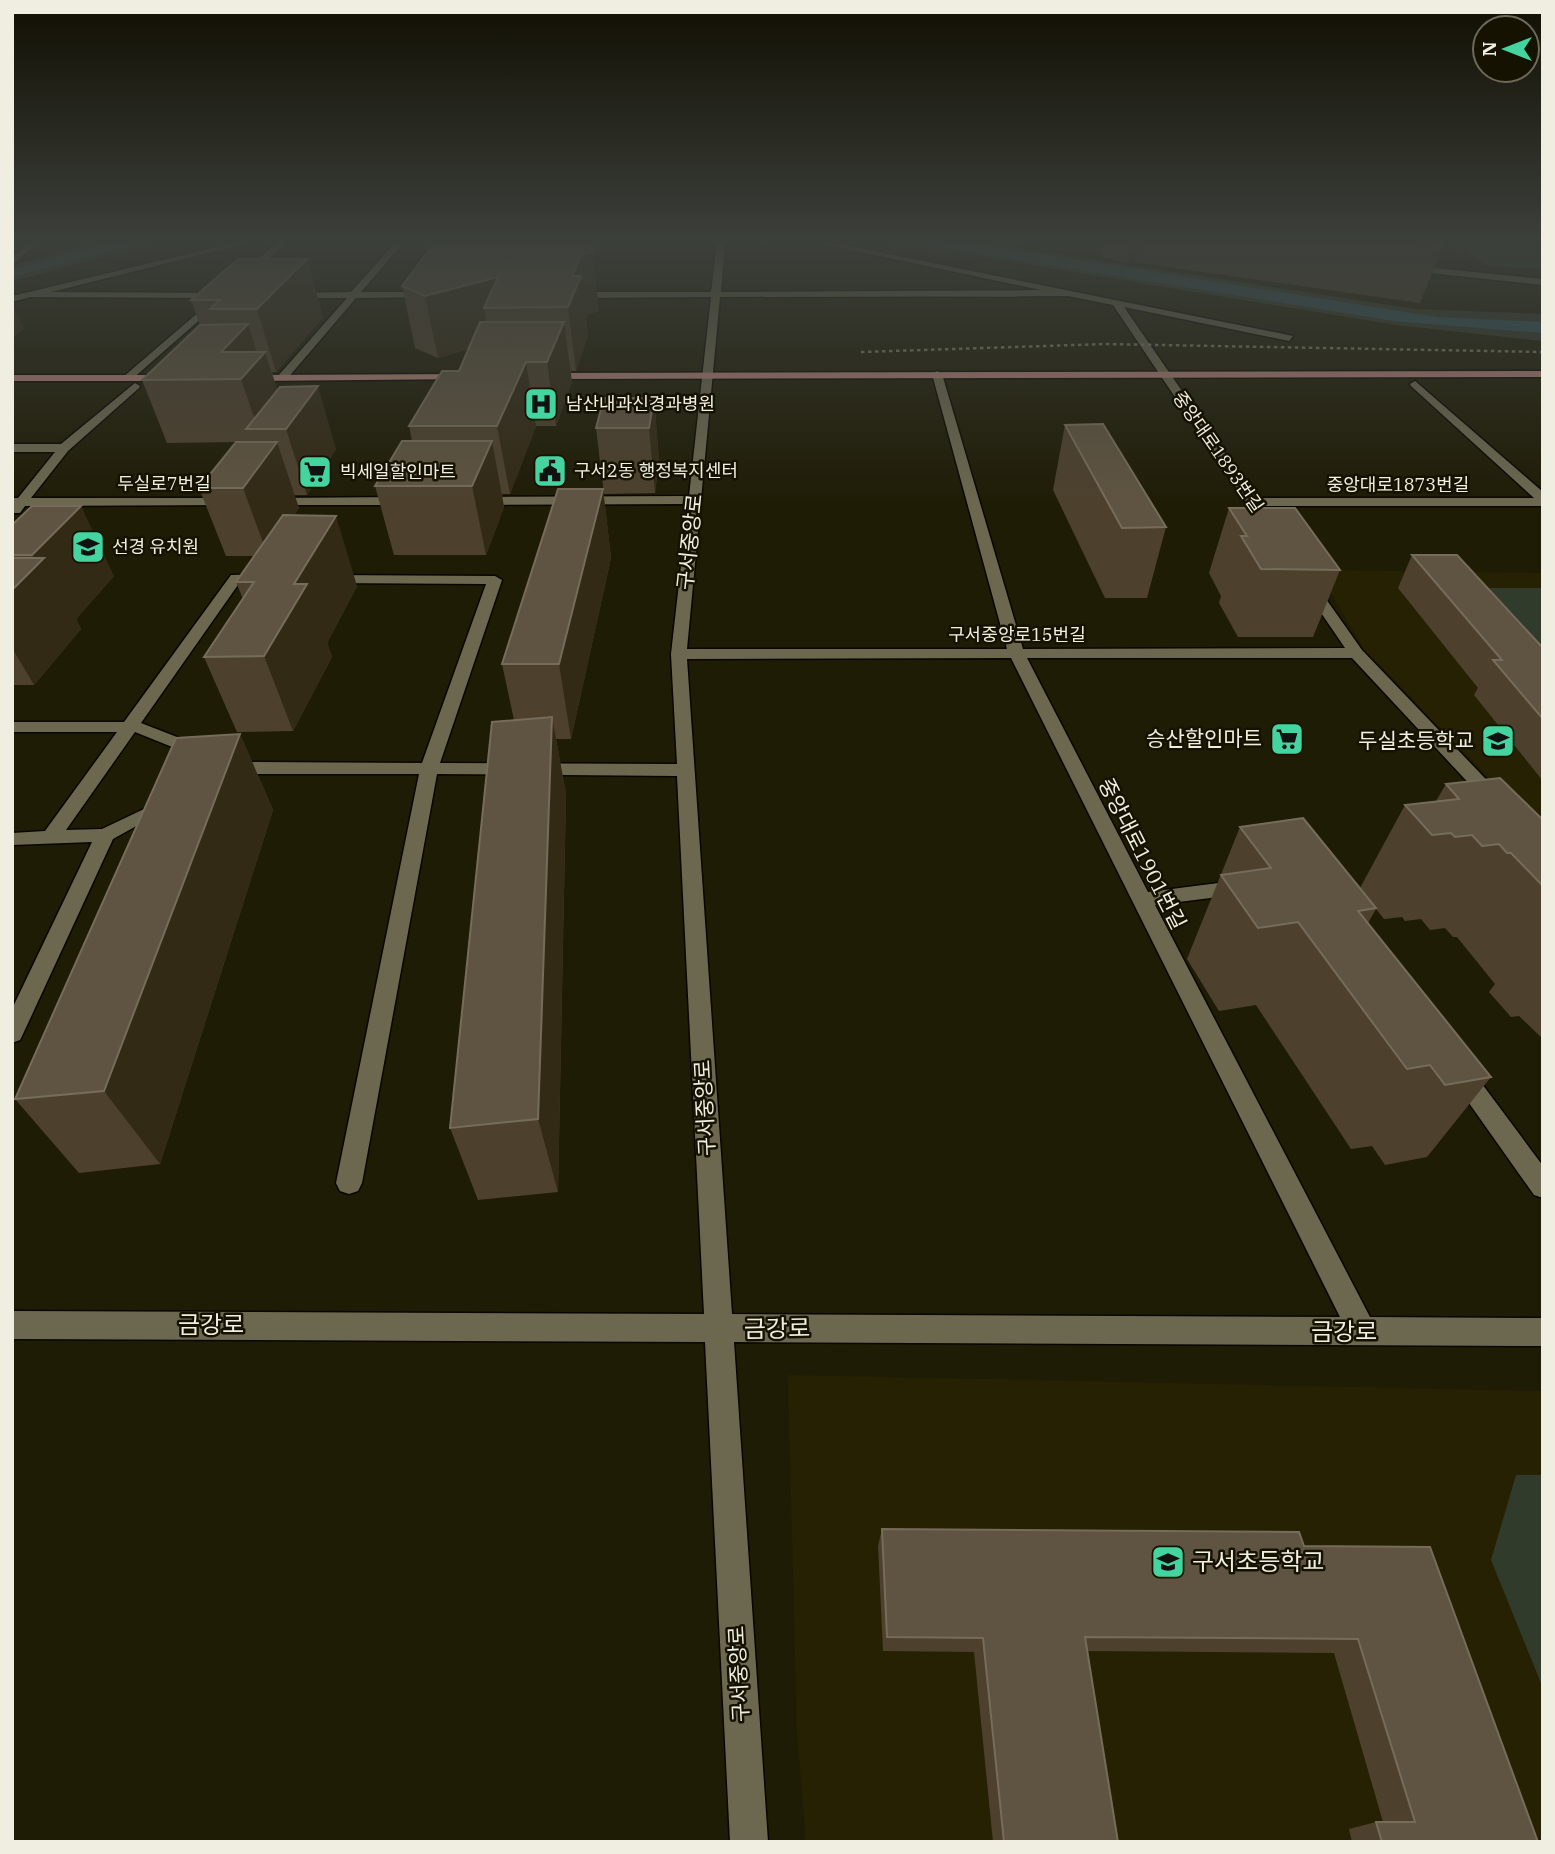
<svg xmlns="http://www.w3.org/2000/svg" width="1555" height="1854" font-family="'IBM Plex Serif','Noto Sans KR',serif">
	<rect width="100%" height="100%" fill="#1f1c06"/>
	<g fill="#262103">
		<polygon points="1317,570 1543,573 1543,834 1364,649"/>
		<polygon points="788,1375 1543,1391 1543,1842 806,1842 797,1733"/>
	</g>
	<g fill="#313b2b">
		<polygon points="98,243 160,243 12,281 12,265"/>
		<polygon points="871,243 985,243 1415,309 1543,314 1543,341 1396,325 988,258"/>
		<polygon points="1394,243 1543,243 1543,269 1488,266 1466,252"/>
		<polygon points="1459,588 1543,588 1543,683"/>
		<polygon points="1516,1475 1543,1475 1543,1688 1491,1560"/>
	</g>
	<g fill="#325864">
		<polygon points="109,243 142,243 12,277 12,269"/>
		<polygon points="915,243 973,243 1437,317 1543,322 1543,333 1394,321"/>
	</g>
	<g fill="none" stroke-linecap="round" stroke-linejoin="round">
		<defs>
			<g id="minor">
				<polygon points="28,243 37,243 12,265 12,257"/>
				<polygon points="234,243 248,243 51,292 229,293 229,297 219,298 220,302 131,380 122,378 215,298 30,297 12,302 12,296"/>
				<polygon points="277,243 286,243 247,278 241,278 241,274"/>
				<polygon points="395,243 403,243 361,292 432,292 435,297 356,298 286,380 278,380 278,376 347,298 289,298 286,293 351,292"/>
				<path d="M717 243H725L721 292 1041 290 818 243H834L1293 336 1289 341 1124 307 1256 498H1534L1411 386 1410 384 1415 381 1543 492V506H1262L1280 532 1273 536 1268 535 1113 305 1068 296 720 297 687 649H1007L932 374 937 371 942 374 1023 649 1345 648 1302 585 1309 581 1314 582 1362 650 1503 797 1505 801 1503 805H1489L1352 658H1027L1148 892 1242 880 1252 887 1242 894 1155 905 1370 1317 1543 1318V1346L734 1342 768 1842H730L705 1342 12 1339V1311L704 1314 677 776 437 774 362 1183 358 1191 349 1194 340 1191 336 1183 419 774H239L135 732 66 830 102 829 165 799 174 805 113 839 23 1034 20 1040 12 1043V1009L92 842 12 845V833L45 831 117 732H12V722H124L231 575 266 574 273 578 271 581 240 582 141 723 241 762 422 763 486 584 326 583 319 579 326 575 495 576 502 580 440 763 677 764 671 654 688 504 476 505 469 501 476 497 689 496 711 297 569 298 564 295 569 292H711ZM1011 658 1340 1317 732 1314 687 659Z"/>
				<polygon points="1405,265 1543,279 1543,285 1402,270"/>
				<polygon points="135,383 140,386 139,388 68,451 31,498 231,498 236,499 236,505 25,506 20,513 12,513 12,498 18,498 55,452 12,452 12,444 61,444"/>
				<polygon points="270,498 406,497 413,501 406,505 265,505 265,499"/>
				<polygon points="1460,1062 1468,1065 1543,1166 1543,1198 1534,1195 1452,1079 1448,1072 1452,1065"/>
			</g>
			<g id="major">
				<polygon points="1543,371 1543,377 544,379 539,376 544,373"/>
				<polygon points="466,374 470,375 470,379 246,381 241,378 246,375"/>
				<polygon points="12,375 172,375 177,378 172,381 12,381"/>
			</g>
		</defs>
		<use href="#minor" stroke="#090600" stroke-width="3"/>
		<use href="#major" stroke="#090600" stroke-width="3"/>
		<use href="#minor" fill="#6c6850" fill-rule="evenodd"/>
		<use href="#major" fill="#b58479" fill-rule="evenodd"/>
		<polyline stroke="#83806e" stroke-width="2.5" stroke-dasharray="3.5 3.5" stroke-linecap="butt" points="861,352 1105,344 1543,352"/>
	</g>
	<g fill="#4d412e">
		<polygon points="1104,243 1444,243 1420,303 1134,262 1127,264 1102,257"/>
		<polygon points="307,259 323,317 276,372 272,372 277,390 336,449 307,495 294,495 299,508 294,515 357,586 327,643 332,657 293,731 237,732 204,657 243,599 236,582 254,556 226,556 199,488 236,442 167,443 142,380 200,325 191,300"/>
		<polygon points="402,286 599,311 588,314 586,319 588,336 576,371 570,371 572,382 556,426 536,426 510,494 502,494 504,507 486,555 394,555 375,486 412,441 409,426 459,371 468,349 438,358 415,348"/>
		<polygon points="654,398 659,461 655,493 604,494 596,428"/>
		<polygon points="1065,425 1166,527 1147,598 1105,598 1053,490"/>
		<polygon points="603,489 611,558 571,739 556,739 566,794 558,1192 478,1200 450,1128 514,720 502,664"/>
		<polygon points="1229,508 1340,570 1313,637 1238,637 1219,603 1221,596 1209,573"/>
		<polygon points="12,525 114,576 76,619 81,629 34,685 12,685"/>
		<polygon points="1412,555 1543,648 1543,781 1474,695 1478,688 1398,588"/>
		<polygon points="240,734 273,810 160,1164 79,1173 15,1099"/>
		<polygon points="1446,784 1543,820 1543,1039 1519,1016 1511,1017 1489,992 1495,984 1457,937 1453,937 1445,928 1430,930 1421,919 1405,921 1402,917 1384,919 1376,909 1368,923 1491,1077 1427,1157 1385,1165 1372,1146 1351,1149 1256,1005 1219,1011 1187,959 1240,827 1360,888 1405,805 1436,801"/>
		<polygon points="882,1529 1304,1546 1538,1842 1352,1842 1349,1829 1376,1822 1383,1822 1334,1653 1087,1651 1118,1842 993,1842 974,1652 883,1651 878,1546"/>
	</g>
	<g fill="#332a16">
		<polygon points="1132,243 1138,243 1134,262 1127,264"/>
		<polygon points="1444,243 1431,275 1420,303 1442,246"/>
		<polygon points="593,252 599,311 588,314 586,319 588,336 576,371 568,307 572,276 581,255"/>
		<polygon points="307,259 323,317 276,372 257,309"/>
		<polygon points="498,277 484,308 490,343 438,358 425,296"/>
		<polygon points="12,304 24,329 12,338"/>
		<polygon points="564,322 572,382 556,426 547,362"/>
		<polygon points="248,324 259,359 265,352 284,412 258,429 241,379 221,352"/>
		<polygon points="526,362 536,426 510,494 497,426"/>
		<polygon points="318,386 336,449 307,495 286,429"/>
		<polygon points="654,398 659,461 655,493 649,428"/>
		<polygon points="492,441 504,507 486,555 472,486"/>
		<polygon points="277,442 299,508 268,556 243,488"/>
		<polygon points="603,489 611,558 571,739 559,664"/>
		<polygon points="81,506 114,576 76,619 81,629 34,685 12,648 12,590 37,565 32,555"/>
		<polygon points="336,516 357,586 327,643 332,657 293,731 264,656 294,584"/>
		<polygon points="552,717 566,794 558,1192 538,1119"/>
		<polygon points="240,734 273,810 160,1164 104,1091"/>
	</g>
	<g fill="#5f5441" stroke="#766c5a" stroke-width="2">
		<polygon points="1420,243 1443,243 1442,246"/>
		<polygon points="434,244 592,244 593,252 581,255 572,276 581,276 568,307 484,308 498,277 425,296 402,286"/>
		<polygon points="238,259 307,259 257,309 210,309 220,300 191,300"/>
		<polygon points="480,322 564,322 547,362 526,362 497,426 409,426 442,371 459,371"/>
		<polygon points="248,324 221,352 265,352 241,379 142,380 200,325"/>
		<polygon points="318,386 286,429 246,429 280,387"/>
		<polygon points="604,398 654,398 649,428 596,428"/>
		<polygon points="1103,424 1166,527 1122,528 1065,425"/>
		<polygon points="402,441 492,441 472,486 375,486"/>
		<polygon points="236,442 277,442 243,488 199,488"/>
		<polygon points="558,489 603,489 559,664 502,664"/>
		<polygon points="32,506 81,506 32,555 12,555 12,525"/>
		<polygon points="1229,508 1295,508 1340,570 1261,569 1241,536 1247,536"/>
		<polygon points="283,515 336,516 294,584 307,584 264,656 204,657 254,582 236,582"/>
		<polygon points="1412,555 1457,555 1543,648 1543,719 1493,660 1502,660"/>
		<polygon points="12,558 44,558 12,590"/>
		<polygon points="552,717 538,1119 450,1128 492,722"/>
		<polygon points="240,734 104,1091 15,1099 176,738"/>
		<polygon points="1500,778 1543,820 1543,886 1511,853 1507,853 1499,844 1482,846 1472,835 1455,837 1451,833 1432,835 1405,805 1459,799 1446,784"/>
		<polygon points="1303,818 1376,908 1358,911 1491,1077 1445,1085 1430,1065 1407,1069 1298,922 1258,928 1221,875 1271,868 1240,827"/>
		<polygon points="882,1529 1299,1532 1304,1546 1430,1547 1538,1842 1382,1842 1376,1822 1415,1822 1358,1639 1085,1637 1118,1842 1004,1842 983,1638 887,1637"/>
	</g>
	<linearGradient id="sky" x2="0" y2="1"><stop stop-color="#110f03"/><stop offset="0.48" stop-color="#3c403b"/><stop offset="1" stop-color="#3c403b" stop-opacity="0"/></linearGradient>
	<rect width="1555" height="502" fill="url(#sky)"/>
	<defs>
		<symbol id="hospital-square" viewBox="-11 -11 22 22"><rect x="-9" y="-9" width="18" height="18" rx="4" fill="#44d49f" stroke="#161201"/><path d="M-5-5h3v3.5h4V-5h3V5h-3V1.5h-4V5h-3Z" fill="#111"/></symbol>
		<symbol id="civic-square" viewBox="-11 -11 22 22"><rect x="-9" y="-9" width="18" height="18" rx="4" fill="#44d49f" stroke="#161201"/><path d="M-.6-6.5H3V-4.5H.6V-3L4-1V1h2V6H-6V1h2V-1L-.6-3ZM-1.2 2.5V6h2.4V2.5Z" fill="#111"/></symbol>
		<symbol id="supermarket-square" viewBox="-11 -11 22 22"><rect x="-9" y="-9" width="18" height="18" rx="4" fill="#44d49f" stroke="#161201"/><path d="M-6-5.5h2.5l.6 2H6L4.5 2H-2.5L-4.4-4H-6ZM-1.5 3.2a1.3 1.3 0 1 0 .1 0ZM3 3.2a1.3 1.3 0 1 0 .1 0Z" fill="#111"/></symbol>
		<symbol id="school-square" viewBox="-11 -11 22 22"><rect x="-9" y="-9" width="18" height="18" rx="4" fill="#44d49f" stroke="#161201"/><path d="M0-5L7-2L0 1L-7-2ZM-4 1L0 2.5L4 1V4Q0 6-4 4Z" fill="#111"/></symbol>
	</defs>
	<g fill-rule="evenodd">
		<use href="#hospital-square" x="522" y="385" width="38" height="38"/>
		<use href="#civic-square" x="531" y="452" width="38" height="38"/>
		<use href="#supermarket-square" x="296" y="453" width="38" height="38"/>
		<use href="#school-square" x="69" y="528" width="38" height="38"/>
		<use href="#supermarket-square" x="1268" y="720" width="38" height="38"/>
		<use href="#school-square" x="1479" y="722" width="38" height="38"/>
		<use href="#school-square" x="1149" y="1543" width="38" height="38"/>
	</g>
	<g text-anchor="middle" stroke-width="5" stroke-linejoin="round" paint-order="stroke">
		<g font-size="18" fill="#f0eee0" stroke="#161201" text-anchor="start">
			<text x="566" y="410">남산내과신경과병원</text>
			<text x="574" y="477">구서2동 행정복지센터</text>
			<text x="340" y="478">빅세일할인마트</text>
			<text x="112" y="553">선경 유치원</text>
		</g>
		<g font-size="18" fill="#f0eee0" stroke="#161201">
			<text transform="translate(1218 452) rotate(55)" y="6">중앙대로1893번길</text>
			<text x="164" y="490">두실로7번길</text>
			<text x="1398" y="491">중앙대로1873번길</text>
			<text x="1017" y="641">구서중앙로15번길</text>
		</g>
		<g font-size="21" fill="#f0eee0" stroke="#161201">
			<text transform="translate(690 542) rotate(-84)" y="7">구서중앙로</text>
			<text transform="translate(1142 854) rotate(63)" y="7">중앙대로1901번길</text>
			<text transform="translate(705 1108) rotate(-93)" y="7">구서중앙로</text>
			<text transform="translate(739 1674) rotate(-93)" y="7">구서중앙로</text>
		</g>
		<g font-size="21" fill="#f0eee0" stroke="#161201" text-anchor="end">
			<text x="1262" y="746">승산할인마트</text>
			<text x="1474" y="748">두실초등학교</text>
		</g>
		<g font-size="24" fill="#f0eee0" stroke="#161201">
			<text x="211" y="1333">금강로</text>
			<text transform="translate(777 1329) rotate(-1)" y="8">금강로</text>
			<text x="1344" y="1340">금강로</text>
		</g>
		<g font-size="24" fill="#f0eee0" stroke="#161201" text-anchor="start">
			<text x="1192" y="1570">구서초등학교</text>
		</g>
	</g>
	<rect width="1555" height="1854" fill="none" stroke="#f0eee0" stroke-width="28"/>
	<g transform="translate(1506 49) rotate(270)"><circle r="33" fill="#161201" stroke="#6d6a5a" stroke-width="2"/>
	<path d="M0-5L12 26L0 18L-12 26Z" fill="#44d49f"/>
	<text y="-10" font-size="19" font-weight="bold" text-anchor="middle" fill="#f0eee0">N</text>
	</g>
</svg>
